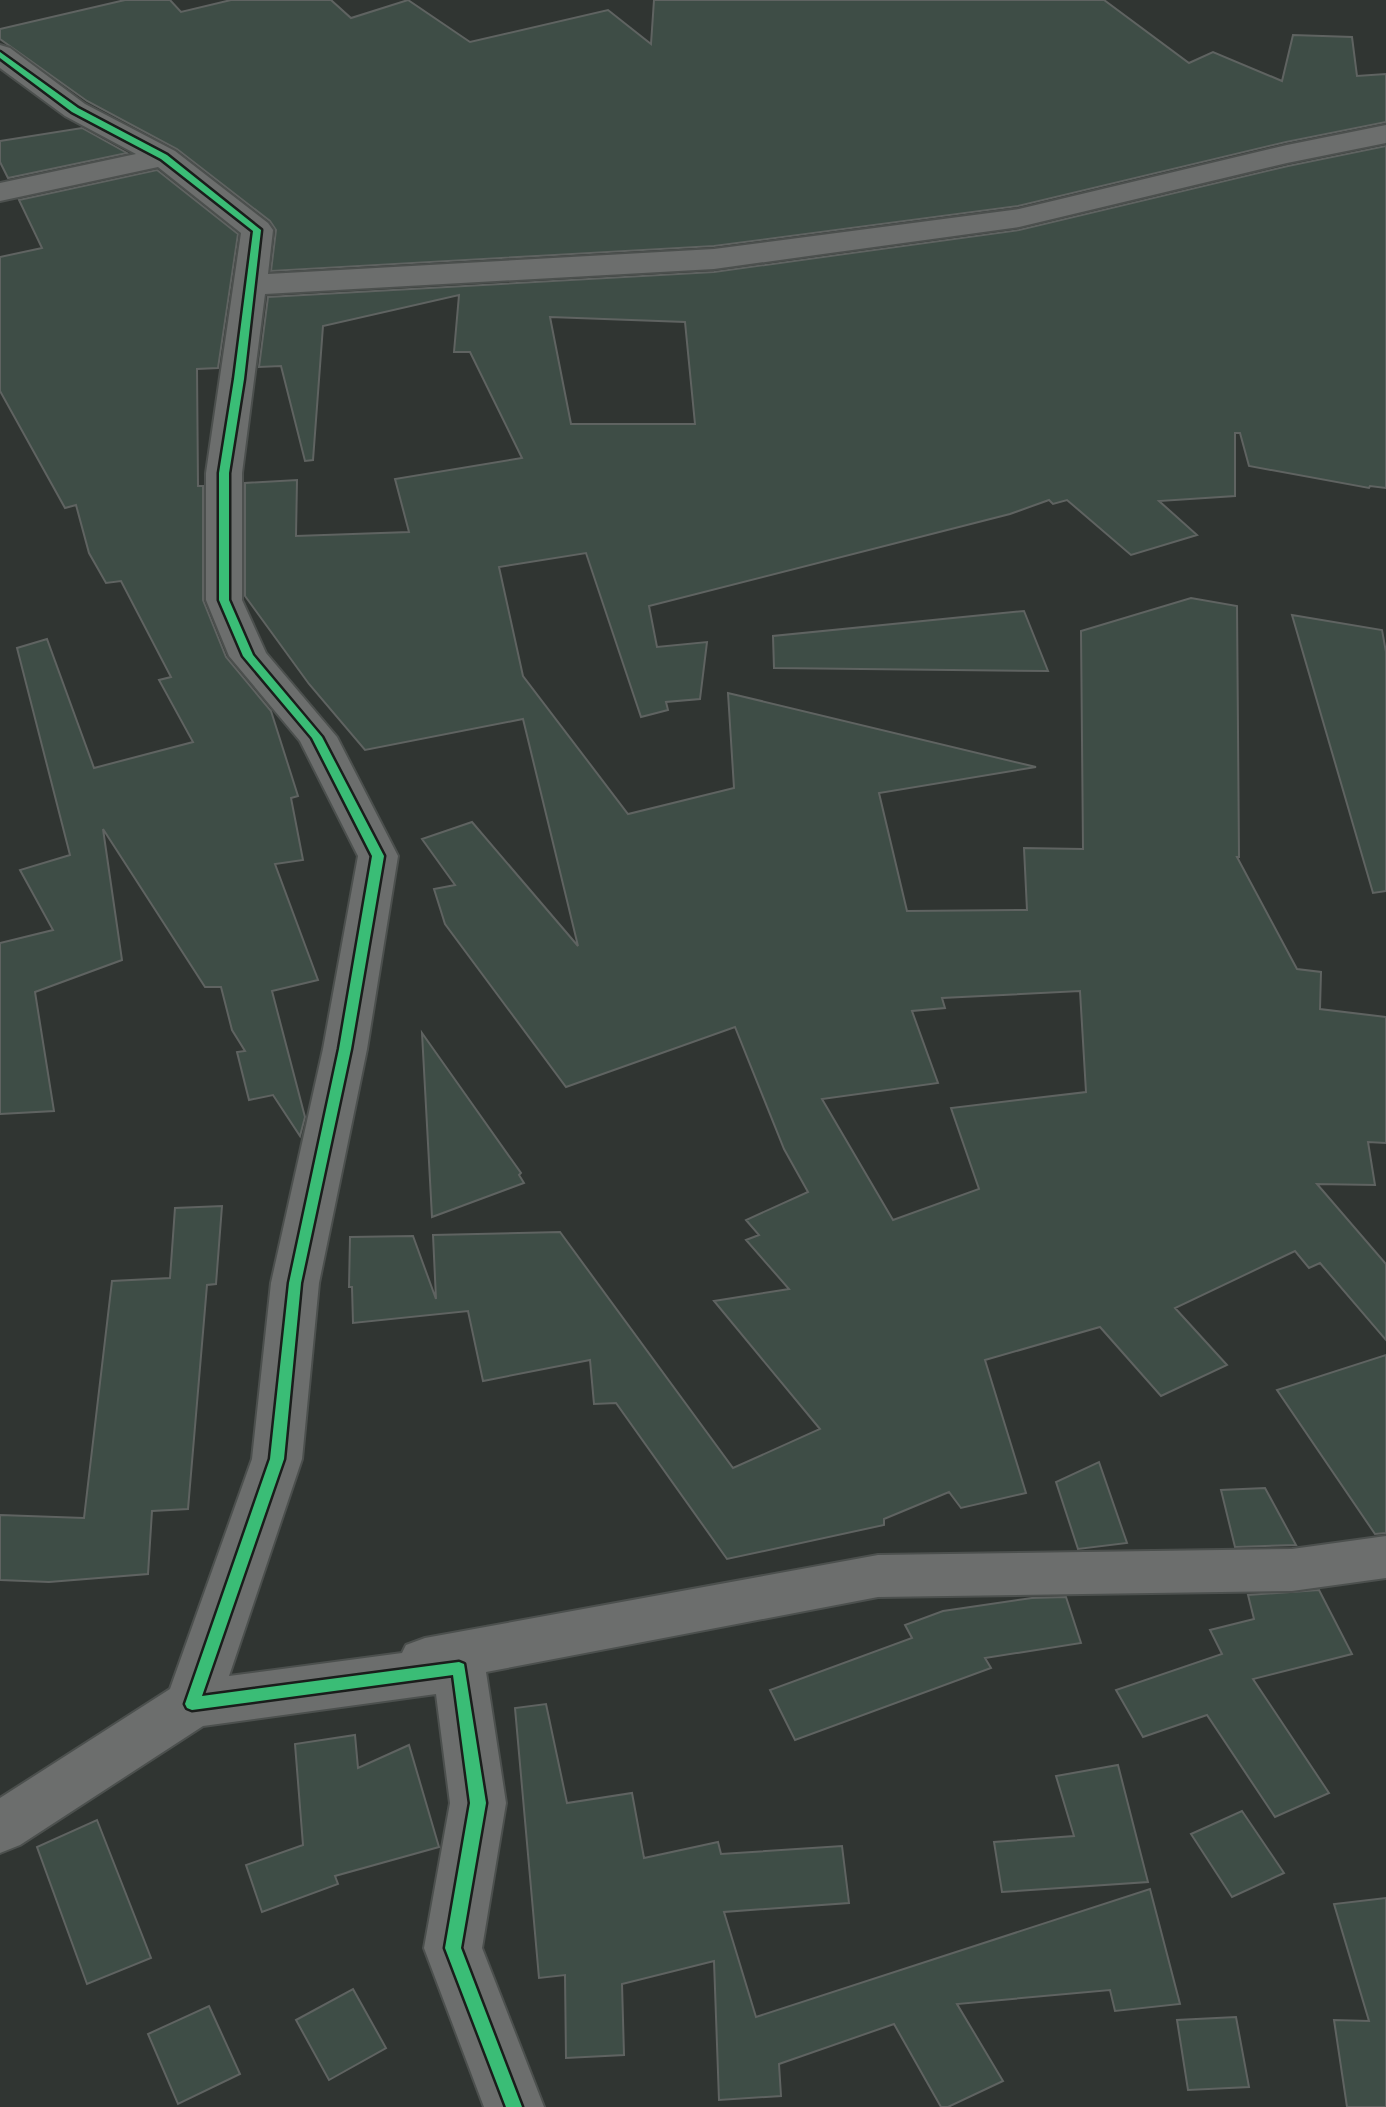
<svg xmlns="http://www.w3.org/2000/svg" width="1386" height="2107" font-family="Inter,sans-serif">
	<rect width="100%" height="100%" fill="#303532"/>
	<g fill="#3e4d46" stroke="#5f6361" stroke-width="2" fill-rule="evenodd">
		<polygon points="125,0 170,0 181,12 231,0 331,0 351,18 408,0 470,42 608,10 651,44 654,0 1104,0 1189,63 1213,52 1282,81 1293,35 1352,37 1357,76 1386,74 1386,122 1286,142 1018,206 714,246 271,271 276,230 270,221 177,149 87,101 0,39 0,29"/>
		<polygon points="82,128 127,153 8,178 0,162 0,141"/>
		<path d="M1386 146V488L1370 486 1369 488 1249 466 1240 433H1235V496L1159 501 1197 535 1131 555 1067 500 1053 504 1049 500 1010 514 649 606 657 647 707 642 700 699 666 702 668 710 641 717 586 553 499 567 523 676 628 814 734 788 728 693 1036 767 879 793 907 911 1027 910 1024 848 1083 849 1081 631 1191 598 1237 606 1239 857H1237L1297 969 1321 972 1320 1009 1386 1017V1143L1368 1142 1375 1185 1317 1184 1386 1264V1340L1320 1263 1309 1268 1295 1251 1175 1308 1227 1365 1161 1396 1100 1327 985 1360 1026 1493 961 1508 949 1492 884 1519V1525L727 1559 616 1403 594 1404 590 1360 483 1381 468 1311 353 1323 352 1287H349L350 1237 413 1236 436 1299 433 1235 560 1232 733 1468 820 1429 714 1301 789 1289 746 1240 759 1235 746 1220 808 1192 784 1149 735 1027 566 1087 445 924 434 889 455 885 422 839 472 822 578 946 523 719 365 750 309 684 245 596V483L297 480 296 536 409 532 395 479 522 458 470 352H454L459 295 323 326 313 460 305 461 281 366 259 367 268 297 714 272 1019 230 1288 166ZM550 317 685 322 695 424H571ZM1080 991 1086 1092 951 1108 979 1189 893 1220 822 1099 938 1083 912 1011 945 1008 942 998Z"/>
		<polygon points="157,170 238,234 218,368 197,369 198,486 203,486 203,600 226,657 271,711 298,796 291,798 303,860 275,864 318,980 272,991 305,1117 300,1136 273,1095 249,1100 237,1052 245,1051 232,1030 221,987 205,987 103,829 122,960 35,992 54,1111 0,1114 0,943 53,930 20,870 70,855 17,648 47,639 94,768 193,742 159,680 171,677 121,581 106,583 89,553 76,505 65,508 0,391 0,257 42,248 19,200"/>
		<polygon points="1024,611 1048,671 774,668 773,636"/>
		<polygon points="1292,615 1382,630 1386,652 1386,891 1373,893"/>
		<polygon points="422,1033 521,1173 519,1175 524,1183 432,1217"/>
		<polygon points="222,1206 216,1284 207,1285 188,1509 152,1511 148,1574 49,1582 0,1580 0,1515 84,1518 112,1281 170,1278 175,1208"/>
		<polygon points="1386,1355 1386,1533 1375,1534 1277,1390"/>
		<polygon points="1099,1462 1127,1543 1078,1549 1056,1482"/>
		<polygon points="1265,1488 1296,1545 1235,1547 1221,1490"/>
		<polygon points="1319,1590 1352,1654 1253,1679 1329,1793 1275,1817 1207,1715 1143,1737 1116,1690 1222,1654 1210,1630 1254,1619 1248,1595"/>
		<polygon points="1066,1597 1081,1643 985,1658 991,1668 795,1740 770,1690 912,1638 905,1625 943,1611 1032,1598"/>
		<polygon points="546,1704 567,1803 632,1793 644,1858 718,1842 721,1854 842,1846 849,1903 724,1912 756,2017 1150,1889 1180,2004 1115,2011 1110,1990 957,2004 1003,2081 948,2107 941,2107 894,2024 779,2064 781,2096 719,2100 714,1961 622,1984 624,2055 566,2058 565,1975 539,1978 515,1708"/>
		<polygon points="355,1735 358,1768 409,1745 439,1847 335,1876 338,1884 262,1912 246,1865 303,1845 295,1744"/>
		<polygon points="1118,1765 1148,1882 1002,1892 994,1842 1074,1836 1056,1776"/>
		<polygon points="1242,1811 1284,1873 1232,1897 1191,1834"/>
		<polygon points="97,1820 151,1958 87,1984 37,1847"/>
		<polygon points="1386,1898 1386,2107 1347,2107 1334,2020 1369,2021 1334,1904"/>
		<polygon points="353,1989 386,2048 329,2080 296,2020"/>
		<polygon points="209,2006 240,2074 178,2104 148,2034"/>
		<polygon points="1236,2017 1249,2087 1188,2090 1177,2020"/>
	</g>
	<g fill="none" stroke-linecap="round" stroke-linejoin="round">
		<defs>
			<polygon id="minor" points="0,45 10,48 85,104 175,151 268,223 273,230 268,274 714,249 1019,209 1287,145 1386,125 1386,143 1287,163 1019,227 714,269 265,294 242,473 242,600 266,653 337,737 398,856 367,1049 319,1283 302,1459 229,1676 402,1653 406,1645 425,1638 878,1555 1292,1549 1386,1536 1386,1578 1292,1591 878,1597 486,1672 506,1803 482,1948 544,2107 484,2107 424,1948 450,1803 436,1694 203,1726 20,1845 0,1853 0,1798 170,1689 252,1459 271,1283 323,1049 358,856 300,741 229,656 206,600 206,473 241,233 158,167 0,201 0,183 136,154 65,116 0,68"/>
		</defs>
		<use href="#minor" stroke="#4c504e" stroke-width="4"/>
		<use href="#minor" fill="#6c6e6d" fill-rule="evenodd"/>
		<defs>
			<polygon id="cycleway" points="0,52 78,108 167,155 261,230 244,379 229,473 229,600 253,655 322,737 384,856 351,1049 301,1283 284,1459 202,1696 459,1662 464,1664 486,1803 461,1948 522,2107 506,2107 445,1948 470,1803 453,1675 192,1710 187,1708 185,1704 270,1459 289,1283 339,1049 372,856 312,738 243,656 219,600 219,473 234,379 253,231 161,159 72,112 0,58"/>
		</defs>
		<use href="#cycleway" stroke="#1a1d1b" stroke-width="5"/>
		<use href="#cycleway" fill="#3abd76" fill-rule="evenodd"/>
	</g>
</svg>
